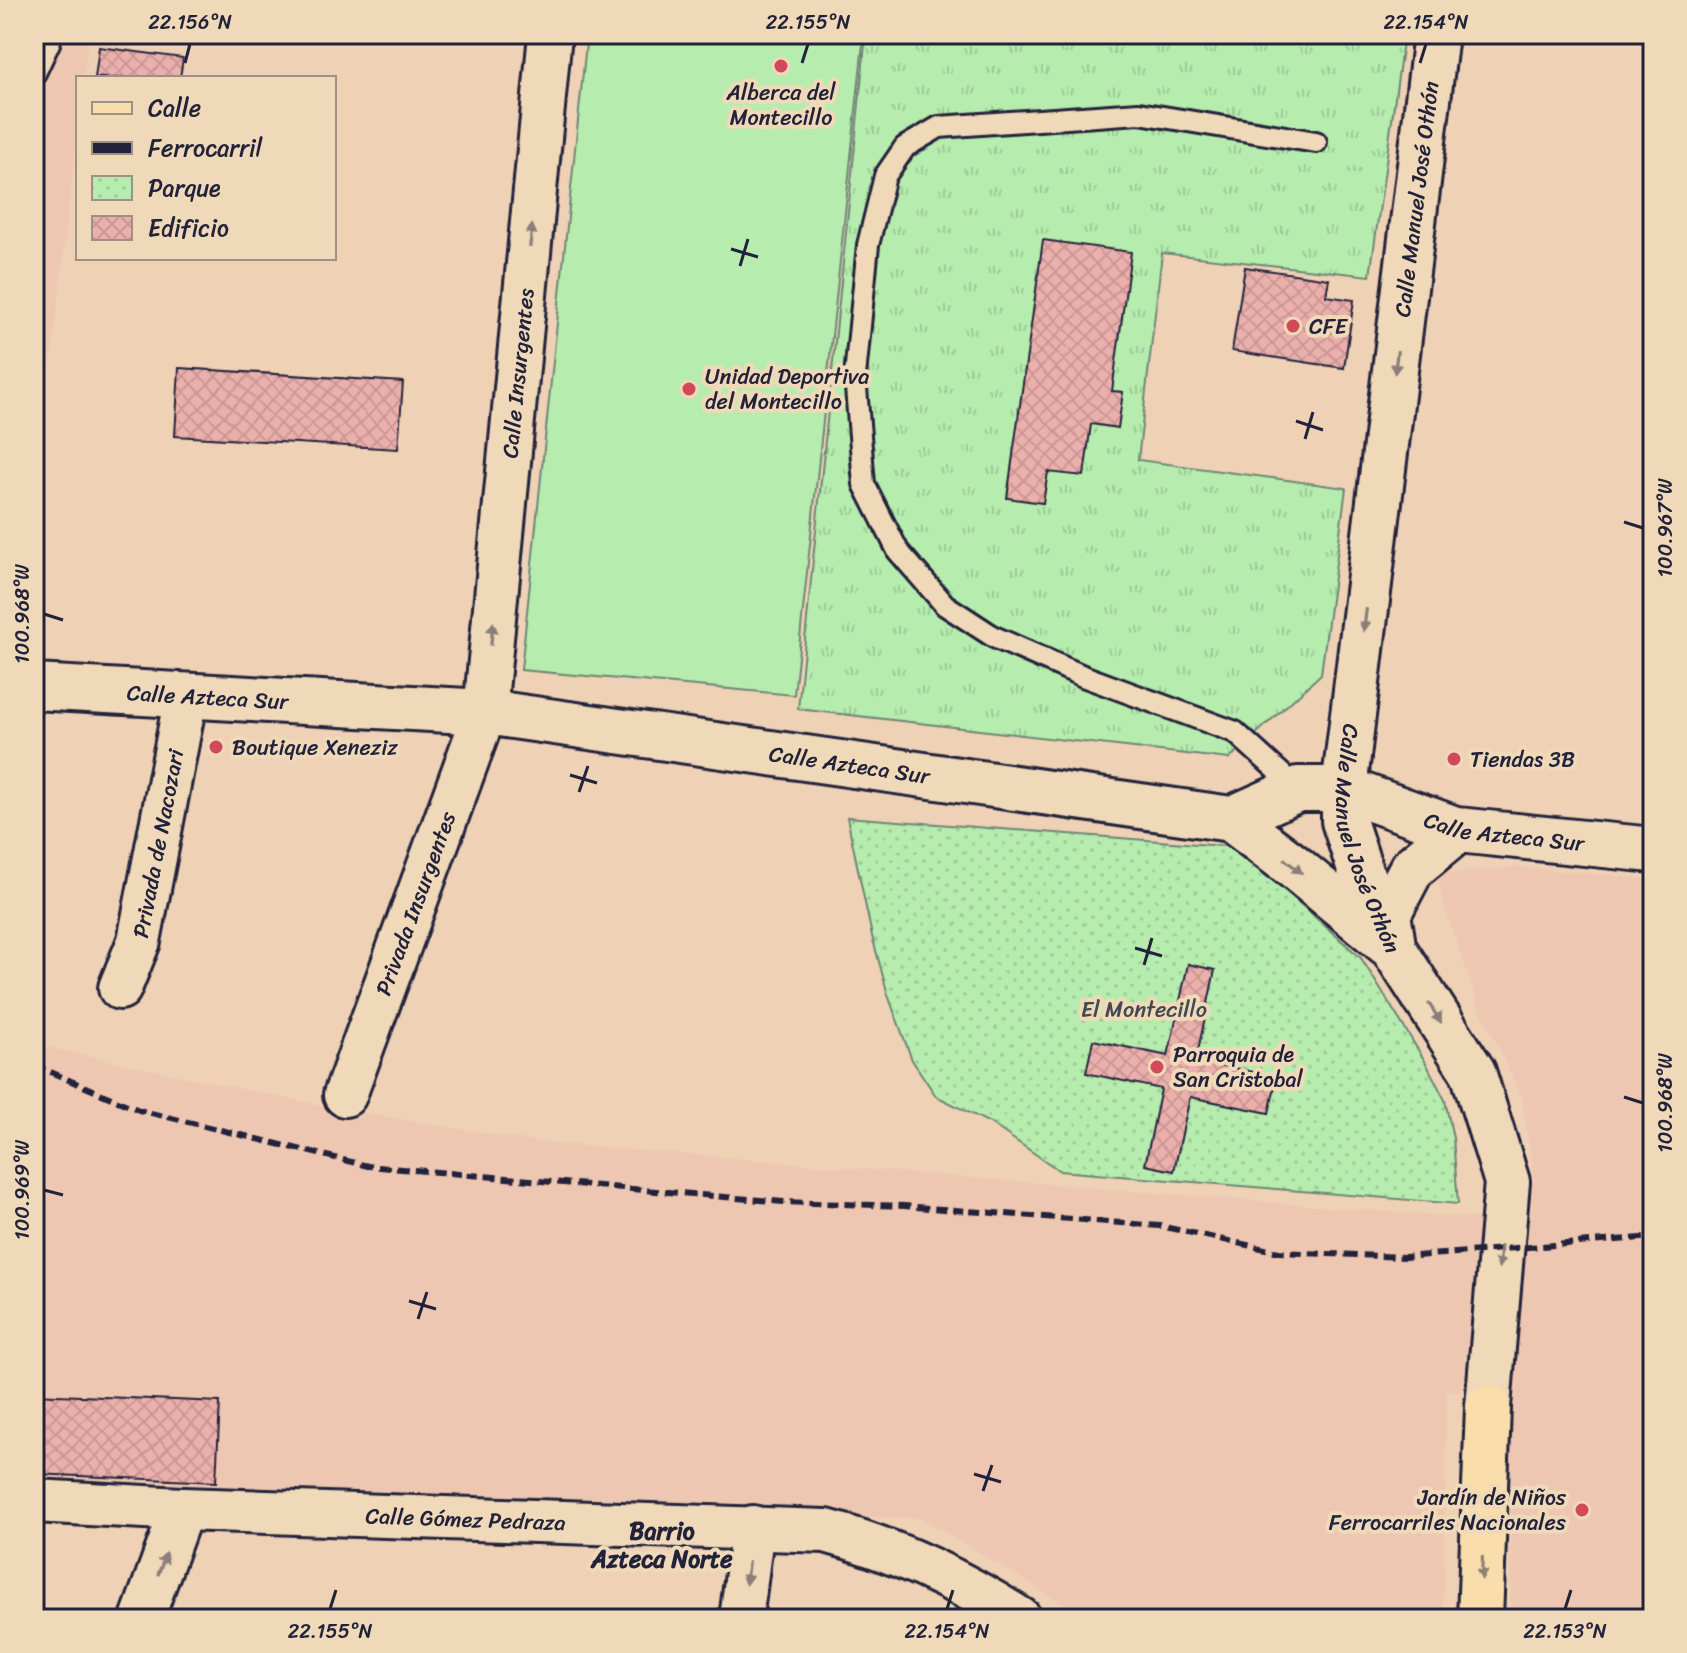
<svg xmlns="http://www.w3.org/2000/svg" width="1687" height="1653" font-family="Sriracha,sans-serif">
	<defs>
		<pattern id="grass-tufts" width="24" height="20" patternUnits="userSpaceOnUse" patternTransform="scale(2)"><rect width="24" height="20" fill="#b6ecae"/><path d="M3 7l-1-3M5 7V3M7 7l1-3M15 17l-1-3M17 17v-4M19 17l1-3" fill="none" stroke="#9cca97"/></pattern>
		<pattern id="park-dots" width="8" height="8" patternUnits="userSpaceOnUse" patternTransform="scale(2)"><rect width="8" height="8" fill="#b6ecae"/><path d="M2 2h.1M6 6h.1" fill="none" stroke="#9cca97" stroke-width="1.8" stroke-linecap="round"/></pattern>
		<pattern id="building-cross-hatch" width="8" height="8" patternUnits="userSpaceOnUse" patternTransform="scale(2)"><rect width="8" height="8" fill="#ecb0ac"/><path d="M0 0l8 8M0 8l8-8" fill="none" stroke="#ca9795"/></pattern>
	</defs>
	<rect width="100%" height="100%" fill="#efd1b6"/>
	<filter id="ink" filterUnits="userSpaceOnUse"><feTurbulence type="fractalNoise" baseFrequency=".0125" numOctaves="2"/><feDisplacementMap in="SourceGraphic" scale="16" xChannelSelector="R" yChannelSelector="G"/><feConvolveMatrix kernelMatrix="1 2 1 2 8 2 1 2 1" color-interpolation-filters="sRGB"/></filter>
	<g filter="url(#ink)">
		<g fill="#eec7b3">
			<polygon points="34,34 89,34 84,78 78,78 78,128 51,366 34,365"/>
			<polygon points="1518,867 1653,879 1653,1619 1511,1619 1509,1394 1447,1391 1443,1619 1088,1619 922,1518 34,1493 34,1042 51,1048 323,1106 537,1142 1451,1217 1531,1219 1534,1180 1522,1098 1478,1005 1441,896 1439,874"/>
		</g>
		<polygon fill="url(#grass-tufts)" stroke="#6c8774" stroke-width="2" points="866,34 1404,34 1370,276 1162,253 1138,460 1346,488 1321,674 1229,759 798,709"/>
		<polygon fill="url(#park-dots)" stroke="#6c8774" stroke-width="2" points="847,817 1236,847 1361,958 1425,1061 1445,1100 1453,1138 1458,1204 1060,1171 990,1123 936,1096 912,1060 888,995 872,936"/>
		<polygon fill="#b6ecae" stroke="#6c8774" stroke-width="2" points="587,34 864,34 794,695 521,670"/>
		<g fill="url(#building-cross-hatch)" stroke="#22223b" stroke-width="2">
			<polygon points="252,34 309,34 308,41"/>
			<polygon points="99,47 183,58 180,78 95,78"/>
			<polygon points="1043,240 1131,252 1112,391 1123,392 1118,428 1091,424 1084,476 1048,472 1043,503 1007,498"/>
			<polygon points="1245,267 1329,279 1326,296 1354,300 1344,368 1232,351"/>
			<polygon points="179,368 403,382 398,449 175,436"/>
			<polygon points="1188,964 1215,970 1196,1060 1277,1077 1269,1113 1190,1097 1174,1171 1145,1165 1161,1089 1086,1073 1093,1040 1168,1056"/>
			<polygon points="34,1394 220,1402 216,1482 34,1474"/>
		</g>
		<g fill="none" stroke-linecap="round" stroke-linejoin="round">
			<defs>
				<g id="service">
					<polyline points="34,75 50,41 50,34"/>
					<polyline points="1298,789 1235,732 1083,676 994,637 945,605 898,551 864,484 855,376 868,245 885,176 905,147 939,127 1139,113 1316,142"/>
				</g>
				<g id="minor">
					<path id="s1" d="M120 988 139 941 186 696"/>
					<path id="s2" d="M345 1095 485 712 550 34"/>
					<path id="s3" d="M34 1501 182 1509 826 1531C897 1550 958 1579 1020 1619"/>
					<polyline points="142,1619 182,1509"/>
					<polyline points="741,1619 753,1527"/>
				</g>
				<g id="tertiary">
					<path id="s4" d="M1436 34 1344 789V821L1361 873 1393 948 1473 1072 1507 1182 1488 1407"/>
					<path id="s5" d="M34 687 485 712 1231 819 1298 789H1344L1458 830 1653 850"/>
					<polyline points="1231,819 1293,866 1388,944"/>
					<polyline points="1393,945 1388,914 1412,868 1458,830"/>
				</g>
				<polyline id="primary" points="1480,1619 1488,1407"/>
			</defs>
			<use href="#service" stroke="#22223b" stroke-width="26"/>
			<use href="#minor" stroke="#22223b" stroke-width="48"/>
			<use href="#tertiary" stroke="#22223b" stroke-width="50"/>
			<use href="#primary" stroke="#22223b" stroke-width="50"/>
			<use href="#service" stroke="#f0d9b8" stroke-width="20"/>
			<use href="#minor" stroke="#f0d9b8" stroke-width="42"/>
			<use href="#tertiary" stroke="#f0d9b8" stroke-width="44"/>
			<use href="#primary" stroke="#f9ddab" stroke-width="44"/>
			<polyline stroke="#22223b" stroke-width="6" stroke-dasharray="12 6" stroke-linecap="butt" points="34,1065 139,1110 368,1166 783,1202 904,1206 1160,1226 1279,1252 1405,1257 1653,1237"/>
		</g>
		<defs><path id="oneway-solid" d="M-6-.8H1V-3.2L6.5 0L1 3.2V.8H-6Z" transform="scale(2)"/></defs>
		<g fill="#897e7a">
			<use href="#oneway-solid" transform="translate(531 236) rotate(-84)"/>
			<use href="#oneway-solid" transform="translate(1396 362) rotate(97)"/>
			<use href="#oneway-solid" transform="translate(1365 620) rotate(97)"/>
			<use href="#oneway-solid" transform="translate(492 634) rotate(-84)"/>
			<use href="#oneway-solid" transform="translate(1293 866) rotate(38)"/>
			<use href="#oneway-solid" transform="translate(1435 1013) rotate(57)"/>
			<use href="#oneway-solid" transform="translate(1500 1257) rotate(95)"/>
			<use href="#oneway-solid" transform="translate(162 1564) rotate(-70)"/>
			<use href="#oneway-solid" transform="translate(747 1573) rotate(97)"/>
		</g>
		<use fill="#8e8073" href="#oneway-solid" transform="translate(1482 1568) rotate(92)"/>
	</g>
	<path fill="none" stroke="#22223b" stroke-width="3" d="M185 63 190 44M802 63 808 44M1420 63 1426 44M731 249 758 257M740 266 748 239M1296 421 1323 430M1305 439 1313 412M1624 522 1643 528M44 614 63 620M570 775 597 783M579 792 588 766M1135 948 1162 956M1144 965 1152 938M1624 1097 1643 1103M44 1190 63 1195M409 1301 436 1309M418 1319 427 1292M974 1474 1001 1482M983 1491 992 1465M330 1609 336 1590M947 1609 953 1590M1565 1609 1571 1590"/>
	<g fill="#d1495b" stroke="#f0d9b8" stroke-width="3">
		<circle cx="781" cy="66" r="8"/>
		<circle cx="1293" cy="326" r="8"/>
		<circle cx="689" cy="389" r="8"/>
		<circle cx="216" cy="747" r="8"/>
		<circle cx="1454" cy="759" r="8"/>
		<circle cx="1157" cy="1067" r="8"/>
		<circle cx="1582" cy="1510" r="8"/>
	</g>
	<g text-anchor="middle" stroke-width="8" stroke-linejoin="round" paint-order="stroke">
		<g font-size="22" fill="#22223b" stroke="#f0d9b8" text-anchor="start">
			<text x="781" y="100" text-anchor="middle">Alberca del<tspan x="781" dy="25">Montecillo</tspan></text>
			<text x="1309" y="334">CFE</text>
			<text x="705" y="384">Unidad Deportiva<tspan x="705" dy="25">del Montecillo</tspan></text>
			<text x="232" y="755">Boutique Xeneziz</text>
			<text x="1470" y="767">Tiendas 3B</text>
			<text x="1173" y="1062">Parroquia de<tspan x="1173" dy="25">San Cristobal</tspan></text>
			<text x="1566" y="1505" text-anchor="end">Jardín de Niños<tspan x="1566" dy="25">Ferrocarriles Nacionales</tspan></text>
		</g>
		<g font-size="22" fill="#22223b" stroke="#f0d9b8">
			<text transform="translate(1416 199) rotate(-83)" y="8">Calle Manuel José Othón</text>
			<text dy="8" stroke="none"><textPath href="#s2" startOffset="748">Calle Insurgentes</textPath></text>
			<text dy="8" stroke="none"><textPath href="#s5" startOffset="174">Calle Azteca Sur</textPath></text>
			<text dy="8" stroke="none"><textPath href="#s5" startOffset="820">Calle Azteca Sur</textPath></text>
			<text dy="8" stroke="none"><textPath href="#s5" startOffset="1492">Calle Azteca Sur</textPath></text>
			<text dy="8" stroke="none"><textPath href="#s4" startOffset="814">Calle Manuel José Othón</textPath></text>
			<text dy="8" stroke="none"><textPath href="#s1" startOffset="150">Privada de Nacozari</textPath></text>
			<text dy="8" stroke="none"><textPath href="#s2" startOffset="204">Privada Insurgentes</textPath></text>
			<text dy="8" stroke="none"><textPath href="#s3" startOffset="432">Calle Gómez Pedraza</textPath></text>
		</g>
		<g font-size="22" fill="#404a52" stroke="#f0d9b8">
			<text x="1144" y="1017">El Montecillo</text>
		</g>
		<g font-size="24" font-weight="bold" fill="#22223b" stroke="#f0d9b8">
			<text x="662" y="1539">Barrio<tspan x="662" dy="28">Azteca Norte</tspan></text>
		</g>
	</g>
	<rect width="1687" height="1653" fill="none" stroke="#f0d9b8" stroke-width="88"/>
	<rect x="76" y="76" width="260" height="184" fill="#f0d9b8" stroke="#9e9086" stroke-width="2"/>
	<rect x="92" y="102" width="40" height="12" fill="#f9ddab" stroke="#9e9086" stroke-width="2"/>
	<text x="148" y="116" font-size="24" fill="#22223b">Calle</text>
	<rect x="92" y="142" width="40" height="12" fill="#22223b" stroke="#9e9086" stroke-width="2"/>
	<text x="148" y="156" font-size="24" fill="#22223b">Ferrocarril</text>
	<rect x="92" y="176" width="40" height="24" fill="url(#park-dots)" stroke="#9e9086" stroke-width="2"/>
	<text x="148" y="196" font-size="24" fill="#22223b">Parque</text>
	<rect x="92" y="216" width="40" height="24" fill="url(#building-cross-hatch)" stroke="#9e9086" stroke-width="2"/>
	<text x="148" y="236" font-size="24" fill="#22223b">Edificio</text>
	<rect x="44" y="44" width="1599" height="1565" fill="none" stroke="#22223b" stroke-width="3"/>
	<g font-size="20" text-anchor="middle" fill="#22223b">
		<text x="190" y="29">22.156°N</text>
		<text x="808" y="29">22.155°N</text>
		<text x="1426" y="29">22.154°N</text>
		<text transform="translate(1665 528) rotate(-90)" y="7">100.967°W</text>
		<text transform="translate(22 614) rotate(-90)" y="7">100.968°W</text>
		<text transform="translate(1665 1103) rotate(-90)" y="7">100.968°W</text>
		<text transform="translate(22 1190) rotate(-90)" y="7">100.969°W</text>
		<text x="330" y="1638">22.155°N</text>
		<text x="947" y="1638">22.154°N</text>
		<text x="1565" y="1638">22.153°N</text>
	</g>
</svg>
